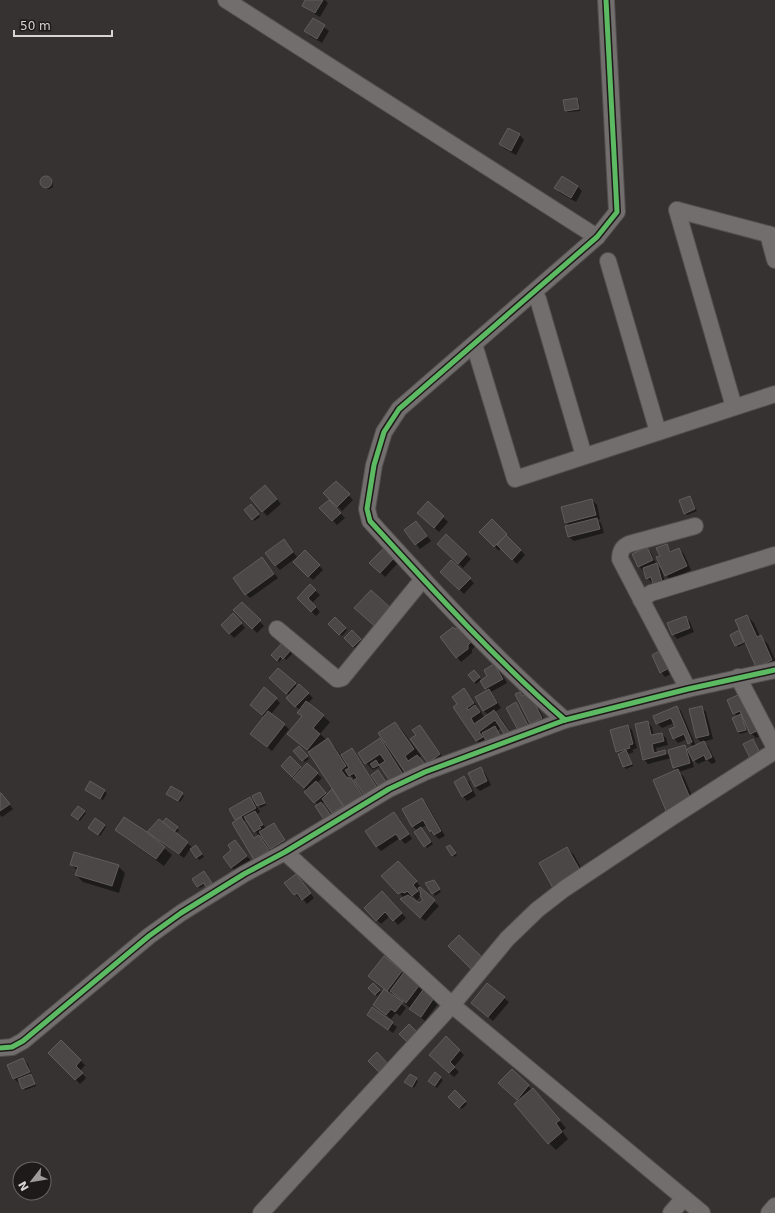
<svg xmlns="http://www.w3.org/2000/svg" width="775" height="1213" font-family="'DejaVu Sans',sans-serif">
	<rect width="100%" height="100%" fill="#373232"/>
	<g fill="#0007" fill-rule="evenodd">
		<polygon points="304,0 325,0 328,3 320,17 308,10 303,6 306,1"/>
		<polygon points="313,19 329,31 322,43 310,36 306,31"/>
		<polygon points="577,99 579,101 580,111 568,112 566,110"/>
		<polygon points="508,129 520,135 524,140 516,155 505,149 500,144"/>
		<polygon points="46,177 49,177 53,182 53,187 50,189 47,189 42,184 42,179"/>
		<polygon points="562,178 578,187 582,191 576,202 560,193 556,188"/>
		<polygon points="336,482 353,500 342,511 325,493"/>
		<polygon points="270,491 281,504 267,516 251,498"/>
		<polygon points="690,497 697,511 687,515 685,513"/>
		<polygon points="592,500 597,505 600,519 598,520 601,523 604,533 574,541 569,537 569,526 566,522"/>
		<polygon points="329,501 345,518 337,525 321,508"/>
		<polygon points="428,503 448,522 439,532 423,517"/>
		<polygon points="253,507 260,517 254,521 253,519"/>
		<polygon points="492,521 525,555 517,564 501,548 499,551 480,532"/>
		<polygon points="420,527 431,541 420,549 416,544"/>
		<polygon points="446,535 471,559 463,568 438,544"/>
		<polygon points="288,545 297,557 280,570 275,565"/>
		<polygon points="666,545 672,552 679,549 684,554 691,570 670,580 666,575 661,556"/>
		<polygon points="647,548 651,553 657,565 661,569 666,585 658,588 647,578 645,570 643,571 639,566"/>
		<polygon points="384,549 398,563 385,577 371,563"/>
		<polygon points="305,551 323,570 313,580 294,562"/>
		<polygon points="262,558 278,578 250,598 246,594"/>
		<polygon points="451,561 474,583 464,594 441,572"/>
		<polygon points="310,586 320,595 312,603 320,612 316,616 298,598"/>
		<polygon points="242,603 264,626 257,633 235,610"/>
		<polygon points="747,616 754,623 760,637 768,644 775,660 775,668 764,673 746,643 738,647 736,645 738,632 742,636"/>
		<polygon points="685,617 690,622 694,632 677,639 673,634"/>
		<polygon points="335,618 347,630 342,636 329,624"/>
		<polygon points="238,619 245,628 234,638 222,625"/>
		<polygon points="458,628 476,645 472,650 472,653 461,662 441,637"/>
		<polygon points="352,632 362,642 355,648 346,639"/>
		<polygon points="283,644 293,653 286,660 283,657 279,662 272,655"/>
		<polygon points="653,655 675,672 665,677 661,672"/>
		<polygon points="494,665 499,669 507,683 491,692 501,708 495,712 501,718 516,740 501,728 497,731 484,748 477,741 454,707 458,704 464,690 471,697 485,718 488,715 484,711 477,698 488,691 481,680 476,684 469,675 476,673 482,681 489,677"/>
		<path d="M278 669 298 687 300 685 313 698 308 703 330 722 320 734 335 747 341 756 352 749 356 754 380 792 363 795 369 804 337 817 325 802 322 804 318 805 306 792 307 791 282 766 290 758 302 770 307 764 322 778 317 783 327 795 332 790 337 795 310 752 296 741 303 717 298 713 300 710 287 698 290 696 275 682ZM350 775 355 780 359 788 350 779H348L347 777Z"/>
		<polygon points="520,693 523,696 534,698 546,723 535,728 531,724 517,694"/>
		<polygon points="742,694 763,735 756,738 751,733 744,718 743,719 747,732 740,734 738,732 738,717 734,713"/>
		<polygon points="276,699 280,703 271,714 289,729 272,751 256,738 265,717 255,709"/>
		<polygon points="516,704 520,708 532,730 519,730"/>
		<polygon points="677,707 681,711 696,746 702,743 697,738 701,707 706,712 713,739 703,742 708,746 716,762 712,764 707,760 698,764 691,757 694,767 679,772 684,777 698,810 675,820 677,771 674,767 671,758 648,764 644,759 648,722 652,727 654,736 662,734 666,738 668,745 656,748 657,753 665,751 671,758 685,746 688,750 693,747 687,739 678,743 674,738 676,728 674,723 662,728 657,723"/>
		<polygon points="395,723 402,730 421,756 419,758 430,771 395,756 394,757 410,783 381,766 373,770 366,763 380,739 388,747 389,747"/>
		<polygon points="420,726 424,731 444,759 428,762 417,736"/>
		<polygon points="628,726 632,730 637,748 632,750 634,752 628,754 633,766 626,769 624,767 620,754 617,751"/>
		<polygon points="301,749 309,759 305,762 303,760"/>
		<polygon points="480,768 485,773 491,785 480,791 475,787"/>
		<polygon points="464,778 469,782 476,796 467,801 463,796"/>
		<polygon points="90,783 107,793 103,800 86,790"/>
		<polygon points="182,794 184,796 180,802 169,795"/>
		<polygon points="260,794 266,805 260,808 254,797"/>
		<polygon points="0,795 5,799 13,809 2,817 0,815"/>
		<path d="M250 798 255 803 260 812 257 814 266 829 274 824 278 828 288 845 275 853 268 845 273 855 259 863 236 819ZM247 819 259 836 255 838 244 821ZM262 835 266 843 259 836Z"/>
		<polygon points="422,799 426,803 445,836 439,839 431,832 427,825 421,828 433,844 427,848 417,831 413,826"/>
		<polygon points="84,811 86,813 80,821 74,817"/>
		<polygon points="394,813 399,818 412,839 405,844 400,838 381,851 376,846"/>
		<polygon points="166,819 179,830 176,834 193,848 196,846 204,857 199,860 191,848 184,858 157,839 156,841 172,855 164,866 124,837 117,830 148,833 159,821 166,826"/>
		<polygon points="104,825 106,827 100,836 91,830"/>
		<polygon points="239,846 251,861 236,872 231,867"/>
		<polygon points="452,848 457,855 454,857 453,855"/>
		<polygon points="567,848 574,855 587,879 561,894"/>
		<path d="M397 862 420 886 419 888 439 906 425 921 406 904 404 898 383 876ZM419 888 422 892 421 895 416 890ZM412 895 417 900 421 896 424 900 419 904 409 897Z"/>
		<polygon points="71,865 118,866 125,873 119,893 83,882 76,875 78,871"/>
		<polygon points="206,874 213,885 209,888 206,884 200,888 198,886"/>
		<polygon points="300,880 314,898 307,904 302,898 300,899 286,883"/>
		<polygon points="435,883 441,892 435,896 427,884"/>
		<polygon points="382,892 406,918 398,925 390,916 381,924 365,908"/>
		<polygon points="401,972 440,1001 425,1021 393,993 391,995 406,1008 400,1016 396,1013 391,1019 374,1005 385,990 370,976"/>
		<polygon points="373,984 381,992 377,996 369,988"/>
		<polygon points="487,984 509,1002 493,1021 477,1007"/>
		<polygon points="372,1009 397,1027 393,1033 368,1015"/>
		<polygon points="446,1038 464,1055 454,1067 459,1072 454,1077 434,1059"/>
		<polygon points="61,1042 85,1065 80,1071 86,1078 80,1084 50,1053"/>
		<polygon points="23,1059 28,1064 36,1086 25,1090 20,1082 19,1083 14,1079 8,1065"/>
		<polygon points="512,1070 539,1097 566,1128 562,1131 568,1139 556,1150 549,1143 519,1101 504,1087"/>
		<polygon points="435,1074 443,1080 437,1088 431,1083"/>
		<polygon points="410,1075 418,1081 414,1088 408,1084"/>
		<polygon points="455,1091 467,1104 462,1109 450,1097"/>
	</g>
	<g fill="#4b4747" stroke="#615d5d">
		<polygon points="305,0 323,0 315,13 302,6"/>
		<polygon points="313,18 325,25 317,39 304,31"/>
		<polygon points="577,98 579,109 565,111 563,100"/>
		<polygon points="508,128 520,134 511,151 499,144"/>
		<circle cx="46" cy="182" r="6"/>
		<polygon points="562,176 578,186 571,198 554,188"/>
		<polygon points="336,481 350,494 337,507 323,493"/>
		<polygon points="265,485 277,499 262,512 250,498"/>
		<polygon points="690,496 695,509 684,514 679,500"/>
		<polygon points="592,499 596,515 565,523 561,507"/>
		<polygon points="329,500 341,513 332,521 319,508"/>
		<polygon points="428,501 444,516 434,528 417,513"/>
		<polygon points="251,504 259,514 252,520 244,510"/>
		<polygon points="597,518 600,529 568,537 565,526"/>
		<polygon points="492,519 507,534 494,547 479,532"/>
		<polygon points="416,521 427,536 415,545 404,530"/>
		<polygon points="446,534 467,554 458,564 437,544"/>
		<polygon points="506,535 521,550 512,560 497,545"/>
		<polygon points="284,539 293,552 275,566 265,553"/>
		<polygon points="667,544 670,552 679,548 687,566 665,576 656,557 660,556 656,548"/>
		<polygon points="647,547 653,560 638,567 632,554"/>
		<polygon points="384,548 394,558 380,573 369,563"/>
		<polygon points="305,550 320,565 308,577 293,562"/>
		<polygon points="262,557 274,574 245,595 233,578"/>
		<polygon points="451,560 471,578 459,590 440,572"/>
		<polygon points="657,563 662,581 653,584 651,577 646,579 643,568"/>
		<polygon points="310,584 316,590 308,598 316,607 311,612 297,598"/>
		<polygon points="371,590 394,611 378,629 354,608"/>
		<polygon points="242,602 261,620 252,629 233,610"/>
		<polygon points="233,613 242,623 229,634 221,625"/>
		<polygon points="747,615 757,637 761,635 772,660 756,667 735,620"/>
		<polygon points="686,616 690,628 672,635 667,623"/>
		<polygon points="335,617 346,628 339,635 328,624"/>
		<polygon points="453,627 455,629 459,627 473,640 468,645 468,649 456,658 440,637"/>
		<polygon points="352,630 361,639 353,647 344,638"/>
		<polygon points="739,630 744,642 735,646 730,635"/>
		<polygon points="283,642 291,650 283,659 280,656 277,661 271,655"/>
		<polygon points="663,649 671,667 660,673 652,655"/>
		<polygon points="494,664 503,679 485,689 480,681 487,676 484,670"/>
		<polygon points="278,668 296,683 286,694 269,678"/>
		<polygon points="474,670 480,677 474,682 468,675"/>
		<polygon points="299,684 309,693 295,707 286,698"/>
		<polygon points="264,687 277,698 262,715 250,705"/>
		<polygon points="464,688 474,703 467,708 468,710 475,705 480,712 471,718 474,724 494,710 510,733 505,735 495,720 479,732 483,737 476,741 453,707 457,704 452,697"/>
		<polygon points="489,689 497,703 483,711 475,697"/>
		<polygon points="520,692 522,696 529,692 542,718 530,724 515,694"/>
		<polygon points="742,693 759,730 750,734 740,711 733,714 727,700"/>
		<polygon points="306,701 324,715 313,728 320,734 307,750 287,734 302,716 297,713"/>
		<polygon points="516,702 528,725 518,730 506,708"/>
		<polygon points="677,706 692,742 688,744 684,734 673,739 669,729 675,727 671,718 656,724 653,716"/>
		<polygon points="702,706 709,735 696,738 689,709"/>
		<polygon points="268,711 285,724 267,747 250,734"/>
		<polygon points="741,714 746,730 738,732 732,718"/>
		<polygon points="648,721 651,735 662,733 664,741 652,744 654,753 665,750 666,754 643,760 635,724"/>
		<polygon points="395,722 414,749 405,756 408,761 417,755 424,763 407,775 378,733"/>
		<polygon points="420,725 440,754 428,763 410,739 416,735 412,730"/>
		<polygon points="628,725 633,744 629,745 630,748 616,752 610,730"/>
		<polygon points="495,726 500,736 487,743 482,733"/>
		<polygon points="328,738 346,766 341,770 347,778 351,778 363,796 345,808 308,752"/>
		<polygon points="380,738 404,776 392,784 379,765 385,761 380,754 365,764 358,753"/>
		<polygon points="753,739 760,753 750,758 743,744"/>
		<polygon points="704,741 712,757 706,760 704,755 693,761 687,749"/>
		<polygon points="685,745 690,763 673,768 668,750"/>
		<polygon points="299,746 308,756 302,761 293,751"/>
		<polygon points="352,748 377,788 364,795 354,780 357,778 354,773 349,776 345,770 349,768 341,755"/>
		<polygon points="626,750 632,764 623,767 618,754"/>
		<polygon points="290,756 301,767 292,777 281,766"/>
		<polygon points="376,760 379,765 373,768 370,764"/>
		<polygon points="307,763 318,773 304,788 293,778"/>
		<polygon points="481,767 487,781 475,787 468,773"/>
		<polygon points="678,769 692,803 667,813 653,780"/>
		<polygon points="378,770 388,785 381,790 371,775"/>
		<polygon points="464,776 472,791 462,797 454,782"/>
		<polygon points="90,781 105,790 100,799 85,790"/>
		<polygon points="316,781 326,793 314,803 304,792"/>
		<polygon points="171,786 183,793 178,801 166,794"/>
		<polygon points="332,789 343,806 332,813 322,799"/>
		<polygon points="260,792 265,803 257,806 252,796"/>
		<polygon points="0,793 1,793 10,804 0,811"/>
		<polygon points="250,797 256,808 235,820 229,809"/>
		<polygon points="422,798 441,831 434,835 431,830 430,832 423,820 412,827 402,809"/>
		<polygon points="321,802 331,816 325,821 315,806"/>
		<polygon points="78,806 85,811 78,820 71,815"/>
		<polygon points="255,811 263,825 259,826 261,828 254,832 244,817"/>
		<polygon points="394,812 409,834 400,840 396,834 376,847 365,831"/>
		<polygon points="124,817 147,832 165,847 156,859 115,830"/>
		<polygon points="241,817 254,838 259,835 269,850 254,860 232,823"/>
		<polygon points="95,818 105,825 98,835 88,828"/>
		<polygon points="166,818 178,827 174,832 163,822"/>
		<polygon points="159,819 188,842 179,854 147,832"/>
		<polygon points="274,823 285,840 270,849 259,832"/>
		<polygon points="421,827 431,842 424,847 414,832"/>
		<polygon points="235,840 247,856 231,868 223,857 231,850 228,845"/>
		<polygon points="196,845 202,854 196,858 190,849"/>
		<polygon points="450,845 456,853 452,856 446,847"/>
		<polygon points="567,847 581,872 553,888 539,863"/>
		<polygon points="74,852 119,865 112,886 75,875 78,867 70,865"/>
		<polygon points="398,861 417,881 413,885 418,891 412,896 407,891 405,893 402,892 398,894 381,876"/>
		<polygon points="204,871 212,883 206,887 204,883 197,887 192,879"/>
		<polygon points="296,874 311,893 302,900 297,893 294,895 284,883"/>
		<polygon points="434,880 440,889 432,894 425,883"/>
		<polygon points="420,887 435,900 420,918 400,899 408,895 419,903 423,900 420,896 421,892 418,888"/>
		<polygon points="382,891 402,913 393,921 385,912 376,921 364,908"/>
		<polygon points="459,935 484,959 473,971 448,946"/>
		<polygon points="384,956 402,971 387,991 368,976"/>
		<polygon points="405,971 421,983 406,1003 390,991"/>
		<polygon points="373,983 380,990 375,995 368,988"/>
		<polygon points="487,983 505,997 488,1017 471,1003"/>
		<polygon points="425,987 436,995 421,1017 409,1009"/>
		<polygon points="384,989 403,1002 395,1012 391,1009 386,1015 373,1005"/>
		<polygon points="372,1007 393,1022 388,1030 367,1015"/>
		<polygon points="409,1024 419,1034 409,1044 399,1034"/>
		<polygon points="446,1036 460,1050 450,1062 455,1067 449,1073 429,1055"/>
		<polygon points="61,1040 81,1060 76,1066 83,1073 75,1080 48,1053"/>
		<polygon points="377,1052 388,1064 379,1072 368,1061"/>
		<polygon points="23,1058 30,1072 13,1079 7,1065"/>
		<polygon points="512,1069 529,1085 517,1100 498,1083"/>
		<polygon points="435,1072 441,1077 435,1086 428,1081"/>
		<polygon points="31,1074 35,1084 22,1089 18,1079"/>
		<polygon points="410,1074 417,1078 412,1087 404,1082"/>
		<polygon points="533,1088 560,1120 556,1123 562,1132 548,1144 514,1104"/>
		<polygon points="455,1090 466,1101 459,1108 448,1097"/>
	</g>
	<g fill="none" stroke-linecap="round" stroke-linejoin="round">
		<defs>
			<g id="minor">
				<polyline points="226,0 597,237"/>
				<polyline points="677,210 734,407"/>
				<polyline points="677,210 775,236"/>
				<polyline points="768,234 775,260"/>
				<polyline points="608,261 658,432"/>
				<polyline points="538,299 584,456"/>
				<polyline points="474,344 515,479 775,394"/>
				<polyline points="641,600 651,593 775,555"/>
				<polyline points="277,629 337,679 339,679 342,678 423,579"/>
				<polyline points="738,677 775,748"/>
				<path d="M688 689 620 559C620 551 622 547 629 544L695 526"/>
				<path d="M565 720C496 660 432 589 370 521L367 509 374 465 384 432 399 409 597 237 617 212 606 0"/>
				<polyline points="285,852 452,1005 702,1213"/>
				<polyline points="0,1048 12,1047 23,1041 149,936 181,913 244,874 285,852 389,789 425,772 565,720 688,689 775,670"/>
				<polyline points="261,1213 452,1005 507,939 537,910 564,889 672,817 775,751"/>
				<polyline points="671,1213 684,1198"/>
				<polyline points="769,1213 775,1206"/>
			</g>
		</defs>
		<use href="#minor" stroke="#534f4f" stroke-width="18"/>
		<use href="#minor" stroke="#716e6d" stroke-width="16"/>
		<defs>
			<g id="cycleway">
				<path d="M565 720C496 660 432 589 370 521L367 509 374 465 384 432 399 409 597 237 617 212 606 0"/>
				<polyline points="0,1048 12,1047 23,1041 149,936 181,913 244,874 285,852 389,789 425,772 565,720 688,689 775,670"/>
			</g>
		</defs>
		<use href="#cycleway" stroke="#1e1a19" stroke-width="8"/>
		<use href="#cycleway" stroke="#5cba63" stroke-width="5"/>
	</g>
	<g transform="translate(32 1181) rotate(239)"><circle r="19" fill="#1e1a19" stroke="#696463"/>
	<path d="M0-3L7 15L0 10L-7 15Z" fill="#a09b9b"/>
	<text y="-6" font-size="11" font-weight="bold" text-anchor="middle" fill="#d9d4d3">N</text>
	</g>
	<path d="M14 30v6h98v-6" fill="none" stroke="#d9d4d3" stroke-width="2"/>
	<text x="20" y="30" font-size="12" fill="#d9d4d3" stroke="#1e1a19" stroke-width="3" paint-order="stroke">50 m</text>
</svg>
